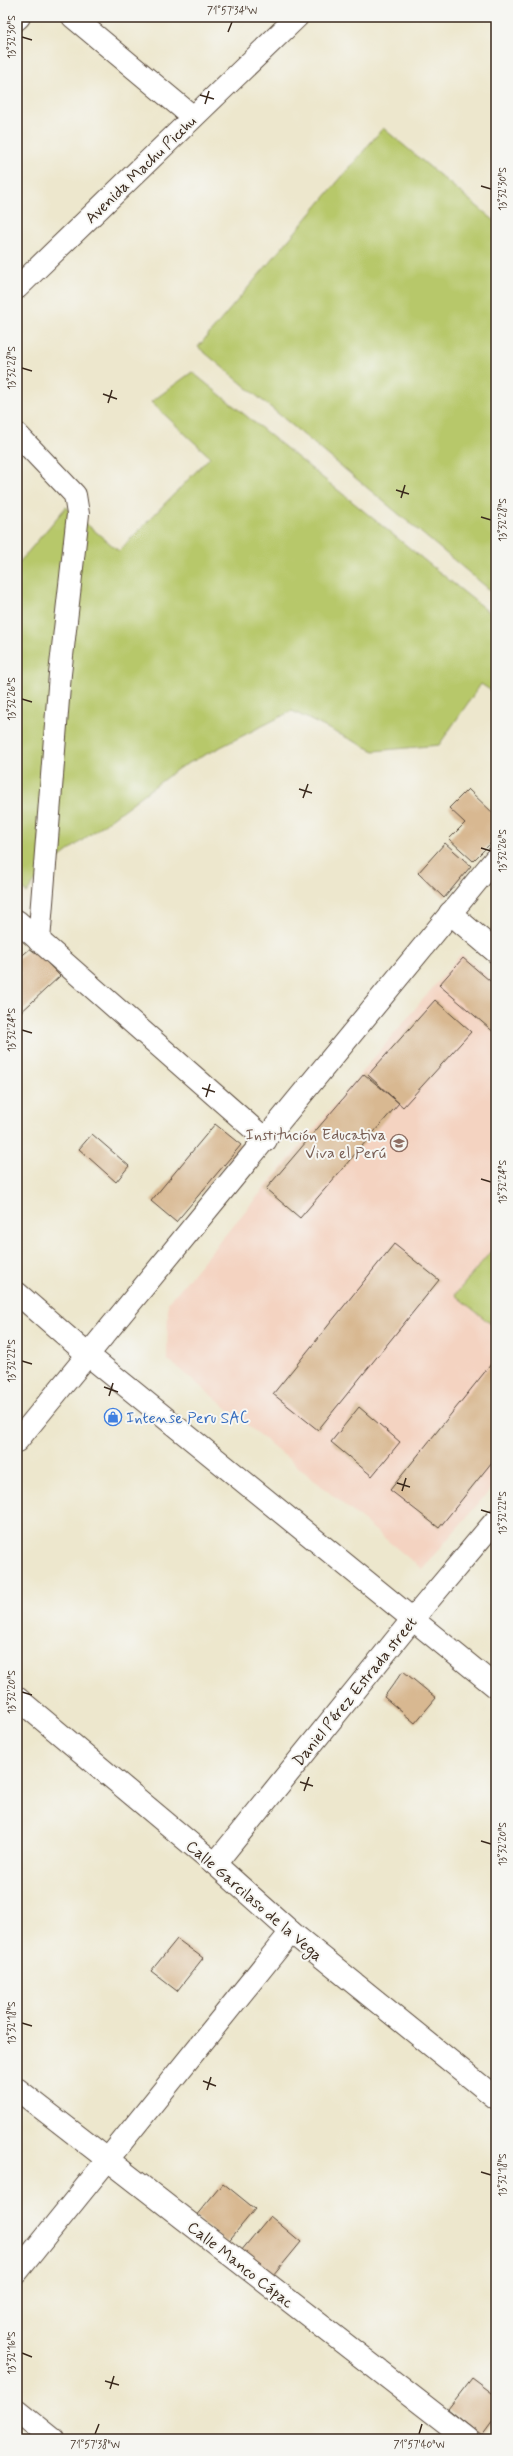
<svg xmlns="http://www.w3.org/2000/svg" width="513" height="2456" font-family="Mynerve,sans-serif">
	<rect width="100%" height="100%" fill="#f6f6f2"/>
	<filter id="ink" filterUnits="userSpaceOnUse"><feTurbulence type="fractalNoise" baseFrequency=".025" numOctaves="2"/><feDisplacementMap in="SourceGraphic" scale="8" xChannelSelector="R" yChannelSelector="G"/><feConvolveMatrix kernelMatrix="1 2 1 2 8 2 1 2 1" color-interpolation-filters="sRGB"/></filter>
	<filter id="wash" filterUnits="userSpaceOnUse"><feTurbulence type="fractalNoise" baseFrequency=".012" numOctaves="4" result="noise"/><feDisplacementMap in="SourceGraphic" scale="16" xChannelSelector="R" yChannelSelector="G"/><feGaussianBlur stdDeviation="0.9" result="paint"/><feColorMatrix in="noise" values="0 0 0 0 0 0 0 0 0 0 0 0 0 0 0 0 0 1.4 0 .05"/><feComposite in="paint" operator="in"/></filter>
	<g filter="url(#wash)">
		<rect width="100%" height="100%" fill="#ede7cd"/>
		<polygon fill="#f4d3c1" points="461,954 496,983 496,1483 422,1569 167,1359 168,1303"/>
		<g fill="#b7c86b" stroke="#797944">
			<polygon points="383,128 496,222 496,595 198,347"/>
			<polygon points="192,372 496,618 496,694 481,684 439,745 374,751 292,711 179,768 44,869 27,893 17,885 17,565 66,507 119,551 210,457 151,402"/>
			<polygon points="496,1245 496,1328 455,1295"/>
		</g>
		<g id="blocks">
			<g fill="#d8b891">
				<polygon points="468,789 496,816 496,838 473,861 449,839 465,823 449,808"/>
				<polygon points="445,843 471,866 444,898 418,873"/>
				<polygon points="32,947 60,976 18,1015 17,977 21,973 17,970 17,960"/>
				<polygon points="463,958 496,986 496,1034 439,985"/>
				<polygon points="435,1000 471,1032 403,1107 368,1075"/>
				<polygon points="364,1074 399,1103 300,1218 266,1189"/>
				<polygon points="215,1124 241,1145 176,1222 151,1201"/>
				<polygon points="92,1134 129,1166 116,1182 79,1149"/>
				<polygon points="394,1244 439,1280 318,1430 273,1394"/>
				<polygon points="496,1358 496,1457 439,1528 390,1490"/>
				<polygon points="359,1407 400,1442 372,1476 331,1442"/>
				<polygon points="403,1671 436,1698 415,1723 384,1697"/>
				<polygon points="177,1939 203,1958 177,1991 151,1971"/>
				<polygon points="223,2183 255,2209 227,2243 195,2217"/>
				<polygon points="270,2216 301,2242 273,2276 241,2251"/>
				<polygon points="472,2378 496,2396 496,2417 482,2436 448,2409"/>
			</g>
		</g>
	</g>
	<g filter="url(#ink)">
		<use href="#blocks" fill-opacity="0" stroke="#564638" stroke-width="1"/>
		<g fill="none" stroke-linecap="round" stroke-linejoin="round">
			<defs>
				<g id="minor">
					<polyline points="73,17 193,117"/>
					<polyline points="17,19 19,17"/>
					<polyline points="17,288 297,17"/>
					<polyline points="17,434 75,495 78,514 60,674 39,941"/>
					<polyline points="450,913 496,952"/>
					<polyline points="17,921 266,1140"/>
					<polyline points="17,1293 88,1355 496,1687"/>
					<polyline points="17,1441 496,858"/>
					<polyline points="17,1698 215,1864 291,1932 496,2098"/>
					<polyline points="215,1864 412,1620 496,1520"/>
					<polyline points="17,2089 467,2439"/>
					<polyline points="17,2272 291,1932"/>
					<polyline points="17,2410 53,2439"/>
				</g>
			</defs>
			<use href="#minor" stroke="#564638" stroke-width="24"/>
			<use href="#minor" stroke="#fff" stroke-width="22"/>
		</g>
	</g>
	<path fill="none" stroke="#3b2a1e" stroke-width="1.5" d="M228 32 232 22M22 37 32 40M200 95 214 99M205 104 209 91M481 186 491 189M22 368 32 371M103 394 117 399M108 403 112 390M396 490 409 494M401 498 405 485M481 517 491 520M22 699 32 702M299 789 312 793M303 798 308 784M481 848 491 851M22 1030 32 1033M202 1088 215 1092M206 1097 210 1084M481 1179 491 1182M22 1361 32 1364M104 1387 118 1392M109 1396 113 1383M397 1483 410 1487M402 1491 406 1478M481 1510 491 1513M22 1692 32 1695M300 1782 313 1786M304 1791 309 1777M481 1841 491 1844M22 2023 32 2026M203 2081 216 2086M207 2090 211 2077M481 2172 491 2175M22 2353 32 2357M105 2381 119 2385M110 2389 114 2376M95 2434 99 2424M419 2434 422 2424"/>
	<defs>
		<symbol id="school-ring" viewBox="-11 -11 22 22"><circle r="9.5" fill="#f6f6f2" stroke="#8d6e63" stroke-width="1.5"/><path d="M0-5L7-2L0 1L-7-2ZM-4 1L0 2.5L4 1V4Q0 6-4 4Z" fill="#8d6e63"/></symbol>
		<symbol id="shop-ring" viewBox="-11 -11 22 22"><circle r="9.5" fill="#f6f6f2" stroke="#3f7fe0" stroke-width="1.5"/><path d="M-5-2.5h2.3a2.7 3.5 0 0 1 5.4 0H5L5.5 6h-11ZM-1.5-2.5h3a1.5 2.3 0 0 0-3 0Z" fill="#3f7fe0"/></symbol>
	</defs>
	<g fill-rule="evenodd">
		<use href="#school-ring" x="389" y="1133" width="20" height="20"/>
		<use href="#shop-ring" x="103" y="1407" width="20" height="20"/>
	</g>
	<g text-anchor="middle" stroke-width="4" stroke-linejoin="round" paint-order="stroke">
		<g font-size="16" fill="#3b2a1e" stroke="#f6f6f2">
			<text transform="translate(140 169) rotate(-44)" y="6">Avenida Machu Picchu</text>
			<text transform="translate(354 1691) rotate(-51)" y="6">Daniel Pérez Estrada street</text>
			<text transform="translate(255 1900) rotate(41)" y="6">Calle Garcilaso de la Vega</text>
			<text transform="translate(241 2264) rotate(38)" y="6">Calle Manco Cápac</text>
		</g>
		<g font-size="16" fill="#785e54" stroke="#f6f6f2" text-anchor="end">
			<text x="386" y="1140">Institución Educativa<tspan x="386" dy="18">Viva el Perú</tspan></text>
		</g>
		<g font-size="16" fill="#366cbe" stroke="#f6f6f2" text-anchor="start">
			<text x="126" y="1423">Intense Peru SAC</text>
		</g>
	</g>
	<rect width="513" height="2456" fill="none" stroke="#f6f6f2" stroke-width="44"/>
	<rect x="22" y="22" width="469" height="2412" fill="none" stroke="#3b2a1e" stroke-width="1.5"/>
	<g font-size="10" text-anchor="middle" fill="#3b2a1e">
		<text x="232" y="14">71°57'34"W</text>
		<text transform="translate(11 37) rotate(-90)" y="4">13°32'30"S</text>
		<text transform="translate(502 189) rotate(-90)" y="4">13°32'30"S</text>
		<text transform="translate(11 368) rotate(-90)" y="4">13°32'28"S</text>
		<text transform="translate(502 520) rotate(-90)" y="4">13°32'28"S</text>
		<text transform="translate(11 699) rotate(-90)" y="4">13°32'26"S</text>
		<text transform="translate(502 851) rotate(-90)" y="4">13°32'26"S</text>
		<text transform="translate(11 1030) rotate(-90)" y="4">13°32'24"S</text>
		<text transform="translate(502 1182) rotate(-90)" y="4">13°32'24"S</text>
		<text transform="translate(11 1361) rotate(-90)" y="4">13°32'22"S</text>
		<text transform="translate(502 1513) rotate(-90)" y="4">13°32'22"S</text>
		<text transform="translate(11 1692) rotate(-90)" y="4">13°32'20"S</text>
		<text transform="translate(502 1844) rotate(-90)" y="4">13°32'20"S</text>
		<text transform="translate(11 2023) rotate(-90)" y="4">13°32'18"S</text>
		<text transform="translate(502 2175) rotate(-90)" y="4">13°32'18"S</text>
		<text transform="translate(11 2353) rotate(-90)" y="4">13°32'16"S</text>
		<text x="95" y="2448">71°57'38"W</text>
		<text x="419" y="2448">71°57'40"W</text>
	</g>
</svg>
